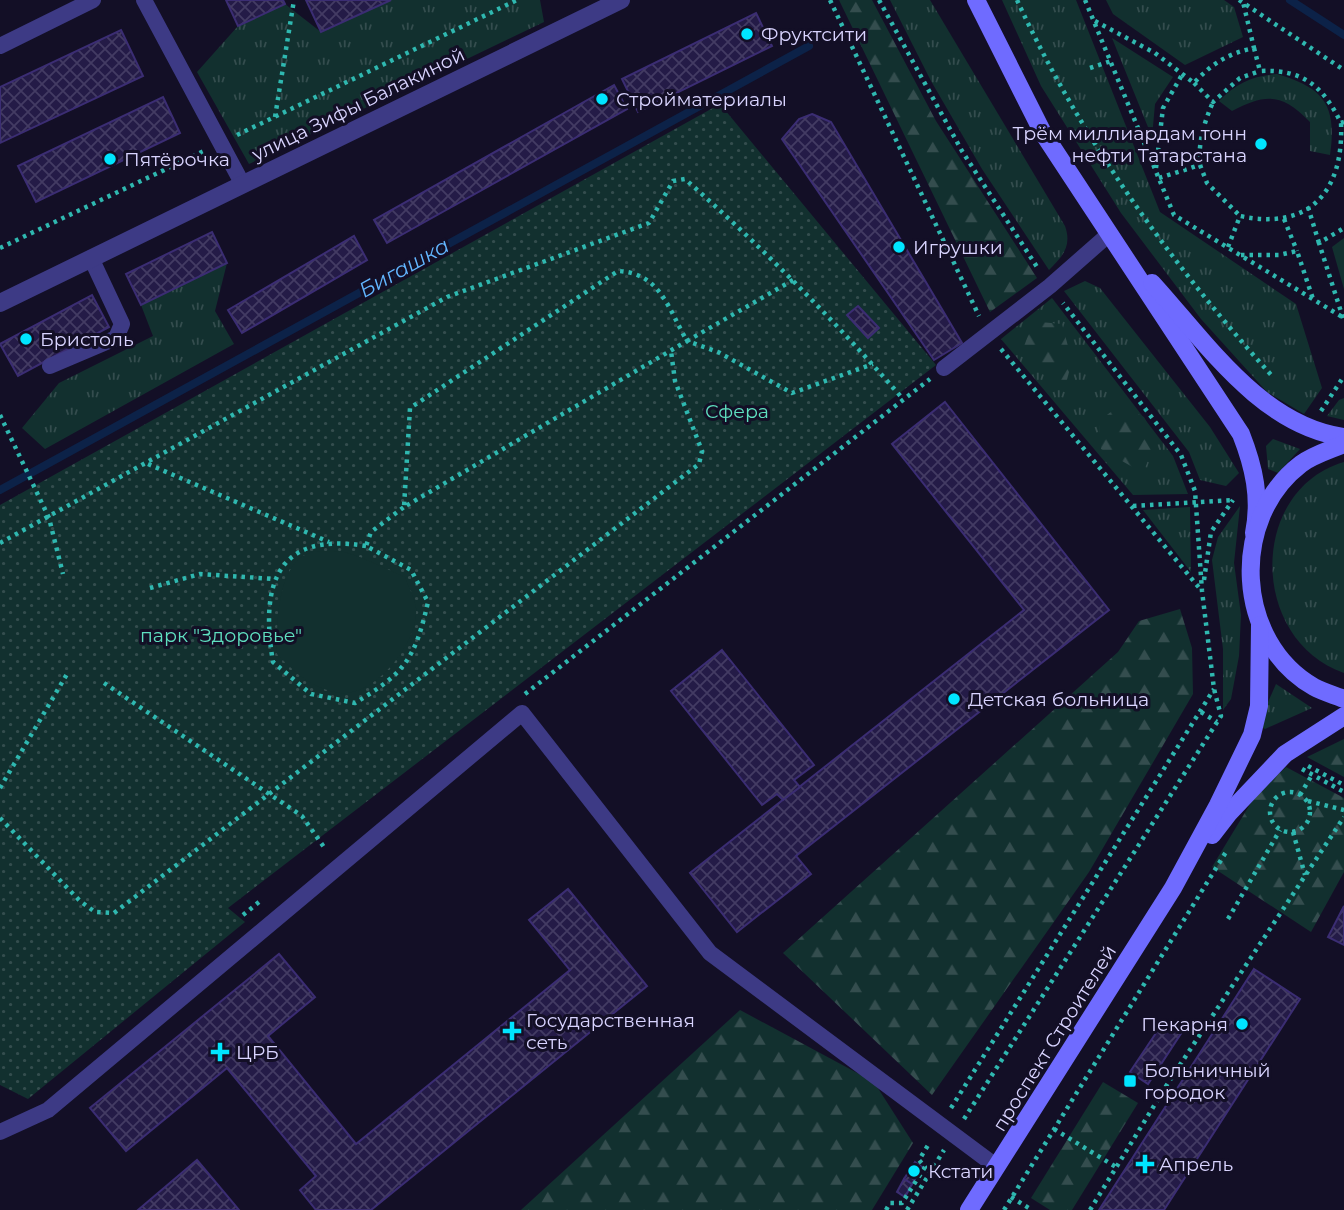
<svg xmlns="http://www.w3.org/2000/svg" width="1344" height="1210" font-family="Montserrat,sans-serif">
	<defs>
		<pattern id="grass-tufts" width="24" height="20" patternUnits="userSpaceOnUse" patternTransform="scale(1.75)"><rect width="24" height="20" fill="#12302f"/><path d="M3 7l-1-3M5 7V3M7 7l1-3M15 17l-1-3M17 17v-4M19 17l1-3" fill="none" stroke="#344d4e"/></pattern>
		<pattern id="forest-firs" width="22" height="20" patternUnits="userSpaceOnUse" patternTransform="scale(1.75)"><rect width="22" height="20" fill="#12302f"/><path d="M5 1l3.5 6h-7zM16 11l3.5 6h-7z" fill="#344d4e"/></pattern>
		<pattern id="park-dots" width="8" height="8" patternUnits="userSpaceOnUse" patternTransform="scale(1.75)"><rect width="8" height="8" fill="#12302f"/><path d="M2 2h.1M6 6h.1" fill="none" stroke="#344d4e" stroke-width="1.8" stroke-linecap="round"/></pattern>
		<pattern id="building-cross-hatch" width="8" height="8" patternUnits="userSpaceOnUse" patternTransform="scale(1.75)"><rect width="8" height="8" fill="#241b47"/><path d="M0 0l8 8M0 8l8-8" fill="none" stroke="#433b63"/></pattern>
	</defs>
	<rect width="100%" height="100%" fill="#130f26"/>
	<g fill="url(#grass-tufts)">
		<polygon points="391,0 540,0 544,22 249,164 197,72 238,26 285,4 321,32"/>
		<path d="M890 0H930L1065 226C1072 246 1063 256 1049 270L982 169 931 81Z"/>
		<polygon points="1002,0 1076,0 1160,212 1296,304 1322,388 1304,414 1267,392 1201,319 1121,213 1041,86"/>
		<polygon points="1106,0 1224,0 1234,7 1243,37 1185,65 1113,14"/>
		<polygon points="1112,38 1173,77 1155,104 1152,137"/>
		<path d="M1277 74C1325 88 1337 106 1330 155L1310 151V122C1282 93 1266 93 1232 111L1219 101C1236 83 1253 76 1277 74Z"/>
		<polygon points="1344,238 1344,289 1332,247"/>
		<polygon points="227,263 215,311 234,344 45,449 22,428 59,383 153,336 141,305"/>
		<polygon points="1085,281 1100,288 1210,427 1239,473 1226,486 1200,480 1189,452 1064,291"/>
		<polygon points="1052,298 1173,456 1188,494 1133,495 1001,339"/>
		<polygon points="1344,398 1344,420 1327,416 1339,400"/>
		<polygon points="1273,439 1300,449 1278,473 1268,469 1266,446"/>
		<path d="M1344 462V673C1249 640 1248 490 1344 462Z"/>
		<polygon points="1240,506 1234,563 1241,615 1239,656 1231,699 1223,710 1223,649 1212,560 1218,537"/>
		<polygon points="1190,507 1191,572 1143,510"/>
		<polygon points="1276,684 1312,708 1265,729 1258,725"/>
	</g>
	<g fill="url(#forest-firs)">
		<polygon points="839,0 872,0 936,121 1037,278 990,312"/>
		<polygon points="1040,322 1062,324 1072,361 1065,387 1057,388 1022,352 1031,327"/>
		<polygon points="1120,405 1144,417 1156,440 1143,473 1101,449 1099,421"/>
		<polygon points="1180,609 1192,648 1193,694 1089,872 932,1095 783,953 1118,652 1139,621"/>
		<polygon points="1344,739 1344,777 1307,757"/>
		<polygon points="1286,767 1344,798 1344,872 1311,932 1212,867 1255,796"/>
		<polygon points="740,1010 874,1082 913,1143 872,1210 521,1210"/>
		<polygon points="1103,1082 1138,1103 1072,1210 1050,1210 1031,1198"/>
	</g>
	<polygon fill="url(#park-dots)" points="720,104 936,365 228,908 245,922 28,1099 0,1085 0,505"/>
	<path fill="#12302f" d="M341 551 360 557 405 577C408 586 415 598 416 608 419 641 376 697 340 693 313 689 295 673 277 654 277 627 276 560 313 552 322 551 332 552 341 551Z"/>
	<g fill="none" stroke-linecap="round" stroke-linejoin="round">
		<g stroke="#0c2248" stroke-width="8">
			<polyline points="1290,0 1344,35"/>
			<polyline points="0,490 809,46"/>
		</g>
	</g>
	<g fill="url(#building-cross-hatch)" stroke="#3b2d73" stroke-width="2">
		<polygon points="226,0 283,0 285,4 238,26"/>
		<polygon points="306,0 391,0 321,32"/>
		<polygon points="756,13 772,46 638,112 622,79"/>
		<polygon points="121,30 143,76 0,143 0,87"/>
		<polygon points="614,85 627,109 387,243 374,220"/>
		<polygon points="163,97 180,133 36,202 18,166"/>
		<polygon points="812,114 831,122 962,343 934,360 782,139 799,119"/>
		<polygon points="212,232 227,263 141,305 126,274"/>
		<polygon points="354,236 367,260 242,333 228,310"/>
		<polygon points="92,295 109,327 18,376 0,344"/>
		<polygon points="858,306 879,328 868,338 847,315"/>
		<polygon points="945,402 1109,610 796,856 811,874 737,932 690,873 1024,610 892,444"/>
		<polygon points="722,650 814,765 794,780 800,787 783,800 777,794 762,805 671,691"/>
		<polygon points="568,889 647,986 371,1210 316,1210 300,1190 316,1176 227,1068 126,1151 90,1108 279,954 315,997 268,1036 356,1144 570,970 529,920"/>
		<polygon points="1344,906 1344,945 1328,937"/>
		<polygon points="1254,969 1300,999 1164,1210 1099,1210"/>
		<polygon points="1164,1021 1182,1032 1148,1084 1130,1072"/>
		<polygon points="197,1160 239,1210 138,1210"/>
		<polygon points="915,1162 922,1167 912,1184 904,1179"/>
		<polygon points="904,1179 912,1184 905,1197 897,1192"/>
	</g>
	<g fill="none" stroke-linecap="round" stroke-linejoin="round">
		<g stroke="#2fb8b0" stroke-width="4.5" stroke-dasharray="3.5 5" stroke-linecap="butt">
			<polyline points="830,0 979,316"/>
			<polyline points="879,0 962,151 1039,270"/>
			<path d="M1017 0C1081 139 1171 264 1273 377"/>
			<polyline points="1085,0 1174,215 1344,318"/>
			<polyline points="1239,0 1344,70"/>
			<path d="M1095 21 1155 53 1194 83C1211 64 1229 53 1254 48L1243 2"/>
			<path d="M1254 48 1260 71C1303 69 1323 86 1341 123L1344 122"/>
			<polyline points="1090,68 1111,61"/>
			<polyline points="1194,83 1213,102 1240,78 1260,71"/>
			<polyline points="275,117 294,0"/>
			<polyline points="237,135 517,0"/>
			<polyline points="1200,165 1207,183 1240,216"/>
			<polyline points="1156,168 1163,108 1183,73"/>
			<path d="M1159 178 1200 165C1198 142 1204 123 1213 102"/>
			<polyline points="1308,207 1319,243"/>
			<polyline points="1284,219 1297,251"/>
			<path d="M1228 247 1240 216C1310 231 1344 191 1341 123"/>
			<polyline points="0,248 204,151"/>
			<polyline points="1241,255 1279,255 1297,251 1313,299"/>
			<path d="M793 280 687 341C668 308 660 273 618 271L410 408 404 507 687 341 718 352 792 393 873 364"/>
			<polyline points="1343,318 1319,243 1344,228"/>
			<polyline points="1001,349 1201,590"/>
			<polyline points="1321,411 1344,376"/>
			<polyline points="0,415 49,518 63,574"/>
			<polyline points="148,464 329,542"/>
			<polyline points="1133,506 1233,500"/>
			<path d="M0 543 447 297 649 223 673 181 685 179C763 248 835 321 903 399"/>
			<path d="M366 546C276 531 260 585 273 662L311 694 355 703C405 673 415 659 428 602L411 570 366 546 371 532 404 507"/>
			<polyline points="1204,580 1211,532 1233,500"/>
			<polyline points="150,588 200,574 274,579"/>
			<polyline points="104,683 302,816 326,850"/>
			<polyline points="525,694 930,379"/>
			<polyline points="1201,712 1217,722"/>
			<polyline points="1308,766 1344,785"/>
			<polyline points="1302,769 1344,792"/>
			<polyline points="0,788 67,674"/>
			<circle cx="1290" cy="812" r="20"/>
			<polyline points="1300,795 1312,775"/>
			<polyline points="1308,801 1344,810"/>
			<polyline points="0,818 80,901 95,912 114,913 699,464 702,451 675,381 671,351"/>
			<polyline points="1293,832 1305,875"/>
			<polyline points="243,915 259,902"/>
			<polyline points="1228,919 1280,830"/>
			<polyline points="951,1108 1214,689"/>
			<polyline points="964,1119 1221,716 1214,689 1202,591 1195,491 1181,455 1063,303"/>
			<polyline points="1054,1129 1116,1167"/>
			<polyline points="1011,1197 1032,1210"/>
			<polyline points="886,1210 890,1203 902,1203 925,1167 919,1160 930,1142"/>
			<polyline points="907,1210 944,1150"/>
			<polyline points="1004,1210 1226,852"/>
			<polyline points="1090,1210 1168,1083 1344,817"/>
		</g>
		<g stroke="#3d3a85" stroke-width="16">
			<polyline points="144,0 242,183"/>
			<polyline points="0,46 93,0"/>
			<polyline points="50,366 116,338 122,324 91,258"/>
			<polyline points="944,368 1050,286 1108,235"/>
			<polyline points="0,1132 48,1110 522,713 710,953 997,1167"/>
		</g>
		<polyline stroke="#3d3a85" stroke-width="18" points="0,303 621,0"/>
		<g stroke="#6f6bff" stroke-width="18">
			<path d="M976 0 1043 133 1241 434C1254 467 1261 498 1254 533"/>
			<path d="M1152 283C1205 341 1261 426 1344 437"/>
			<path d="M1344 444C1330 450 1313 455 1301 464 1229 519 1235 642 1314 687 1323 692 1334 695 1344 699"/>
			<polyline points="1212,835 1229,813 1285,754 1344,716"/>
			<polyline points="969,1210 1173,888 1218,805 1252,735 1259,706 1260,625"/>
		</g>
	</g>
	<g fill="#00e5ff" stroke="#130f26" stroke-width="2.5">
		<circle cx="747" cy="34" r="7"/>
		<circle cx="602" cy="99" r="7"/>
		<circle cx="1261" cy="144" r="7"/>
		<circle cx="110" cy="159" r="7"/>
		<circle cx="899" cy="247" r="7"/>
		<circle cx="26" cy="339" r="7"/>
		<circle cx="954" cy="699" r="7"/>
		<circle cx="1242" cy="1024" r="7"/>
		<path d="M508.5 1020.5h7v7h7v7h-7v7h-7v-7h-7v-7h7z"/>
		<path d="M216.5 1041.5h7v7h7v7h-7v7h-7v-7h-7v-7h7z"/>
		<rect x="1123" y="1074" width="14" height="14" rx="3.5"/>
		<path d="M1141.5 1153.5h7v7h7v7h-7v7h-7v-7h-7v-7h7z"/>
		<circle cx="914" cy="1171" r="7"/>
	</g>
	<g text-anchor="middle" stroke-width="6" stroke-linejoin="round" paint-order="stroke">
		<g font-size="19" fill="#d9d4ff" stroke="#130f26" text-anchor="start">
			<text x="761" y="41">Фруктсити</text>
			<text x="616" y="106">Стройматериалы</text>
			<text x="1247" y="140" text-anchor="end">Трём миллиардам тонн<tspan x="1247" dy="22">нефти Татарстана</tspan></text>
			<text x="124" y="166">Пятёрочка</text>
			<text x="913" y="254">Игрушки</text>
			<text x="40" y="346">Бристоль</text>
			<text x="968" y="706">Детская больница</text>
			<text x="526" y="1027">Государственная<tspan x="526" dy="22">сеть</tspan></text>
			<text x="1228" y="1031" text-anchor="end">Пекарня</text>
			<text x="236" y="1059">ЦРБ</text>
			<text x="1144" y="1077">Больничный<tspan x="1144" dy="22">городок</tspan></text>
			<text x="1159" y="1171">Апрель</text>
			<text x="928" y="1178">Кстати</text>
		</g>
		<g font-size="19" fill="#d9d4ff" stroke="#130f26">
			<text transform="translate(358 104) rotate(-26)" y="7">улица Зифы Балакиной</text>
			<text transform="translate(1054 1038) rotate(-58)" y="7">проспект Строителей</text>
		</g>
		<g font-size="19" fill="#5fe0c0" stroke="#130f26">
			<text x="737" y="418">Сфера</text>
			<text x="221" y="642">парк "Здоровье"</text>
		</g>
		<g font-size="21" font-style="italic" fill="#62b6ff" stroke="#130f26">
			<text transform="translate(404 268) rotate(-29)" y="7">Бигашка</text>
		</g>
	</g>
</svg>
